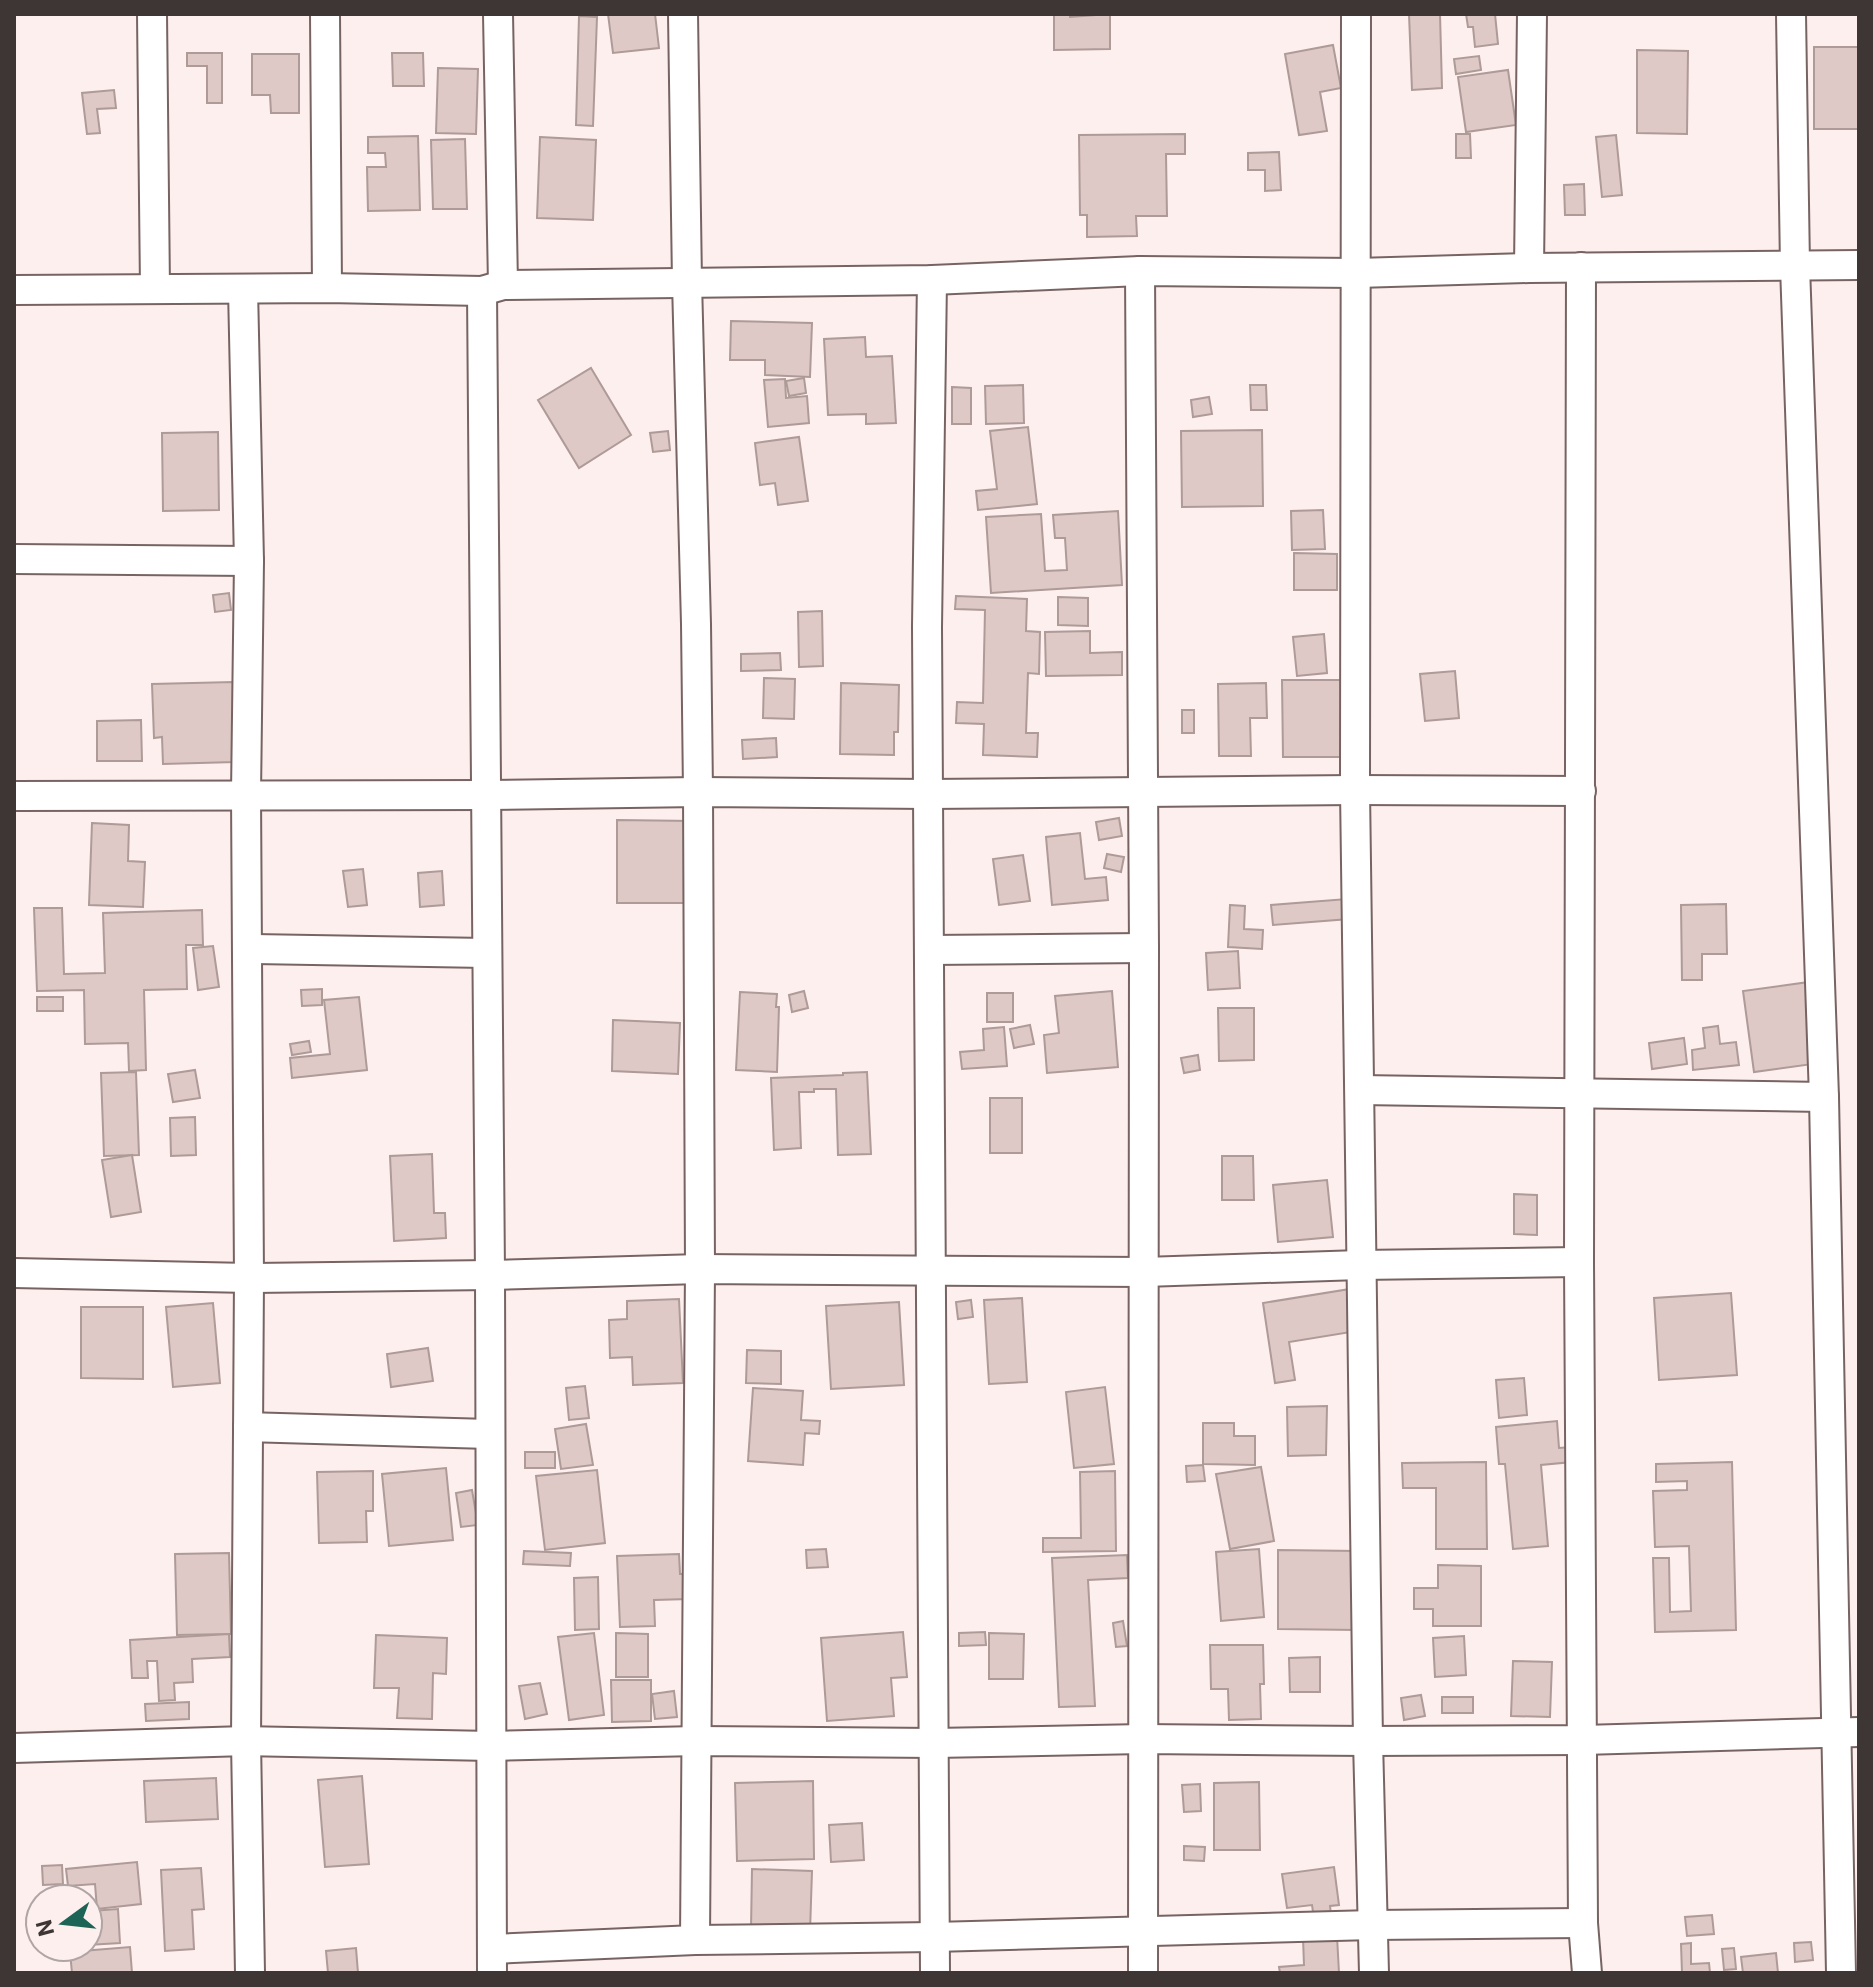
<svg xmlns="http://www.w3.org/2000/svg" width="1873" height="1987" font-family="Roboto,sans-serif">
	<rect width="100%" height="100%" fill="#fcefee"/>
	<g fill="#dec9c6" stroke="#ae9a97" stroke-width="2">
		<polygon points="608,14 655,14 659,48 613,53"/>
		<polygon points="1054,14 1070,14 1070,17 1110,14 1110,49 1054,50"/>
		<polygon points="1409,14 1440,14 1442,88 1412,90"/>
		<polygon points="1466,14 1495,14 1498,44 1475,47 1473,27 1468,27"/>
		<polygon points="579,16 597,17 593,126 576,125"/>
		<polygon points="1333,45 1341,88 1320,92 1327,131 1299,135 1285,54"/>
		<rect x="1814" y="47" width="45" height="82"/>
		<polygon points="1637,50 1688,51 1687,134 1637,133"/>
		<polygon points="187,53 222,53 222,103 207,103 207,66 187,66"/>
		<polygon points="392,53 423,53 424,86 393,86"/>
		<polygon points="252,54 299,54 299,113 271,113 270,95 252,95"/>
		<polygon points="1479,56 1481,70 1456,74 1454,59"/>
		<polygon points="438,68 478,69 476,134 436,133"/>
		<polygon points="1508,70 1516,125 1466,132 1458,77"/>
		<polygon points="114,90 116,108 97,109 100,133 87,134 82,93"/>
		<polygon points="1185,134 1185,154 1166,154 1167,216 1136,216 1137,236 1087,237 1087,215 1080,215 1079,135"/>
		<polygon points="1456,134 1470,134 1471,158 1456,158"/>
		<polygon points="1616,135 1622,195 1602,197 1596,137"/>
		<polygon points="418,136 420,210 368,211 367,167 386,167 385,153 368,153 368,137"/>
		<polygon points="540,137 596,140 593,220 537,218"/>
		<polygon points="465,139 467,209 433,209 431,140"/>
		<polygon points="1279,152 1281,190 1265,191 1265,170 1248,170 1248,153"/>
		<polygon points="1584,184 1585,215 1565,215 1564,185"/>
		<polygon points="731,321 812,323 810,377 765,375 765,360 730,360"/>
		<polygon points="865,337 866,357 892,356 896,423 866,424 866,414 828,415 824,339"/>
		<polygon points="591,368 631,435 579,468 538,400"/>
		<polygon points="804,378 806,393 789,396 786,381"/>
		<polygon points="785,379 786,398 807,396 809,423 768,427 764,380"/>
		<polygon points="1023,385 1024,423 986,424 985,386"/>
		<polygon points="1250,385 1266,385 1267,410 1251,410"/>
		<polygon points="952,387 971,388 971,424 952,424"/>
		<polygon points="1209,397 1212,414 1193,417 1191,400"/>
		<polygon points="1028,427 1037,504 978,510 976,491 997,489 990,431"/>
		<polygon points="1262,430 1263,506 1182,507 1181,431"/>
		<polygon points="668,431 670,450 653,452 650,433"/>
		<polygon points="218,432 219,510 163,511 162,433"/>
		<polygon points="799,437 808,501 778,505 775,483 760,485 755,443"/>
		<polygon points="1323,510 1325,549 1292,550 1291,511"/>
		<polygon points="1118,511 1122,585 991,593 986,517 1041,514 1045,571 1067,570 1065,538 1055,538 1053,515"/>
		<polygon points="1294,553 1337,554 1337,590 1294,590"/>
		<polygon points="229,593 231,610 215,612 213,595"/>
		<polygon points="956,596 1027,599 1026,631 1040,632 1039,674 1028,673 1026,733 1038,733 1037,757 983,755 984,724 956,723 957,702 983,703 985,610 955,609"/>
		<polygon points="1058,597 1088,598 1088,626 1058,625"/>
		<polygon points="822,611 823,666 799,667 798,612"/>
		<polygon points="1090,631 1090,653 1122,652 1122,675 1046,676 1045,632"/>
		<polygon points="1324,634 1327,673 1297,676 1293,637"/>
		<polygon points="780,653 781,670 741,671 741,654"/>
		<polygon points="1455,671 1459,718 1425,721 1420,674"/>
		<polygon points="764,678 795,679 794,719 763,718"/>
		<polygon points="1282,680 1349,680 1349,757 1283,757"/>
		<polygon points="233,682 235,762 163,764 162,737 154,738 152,684"/>
		<polygon points="841,683 899,685 898,732 894,732 894,755 840,754"/>
		<polygon points="1266,683 1267,718 1250,718 1251,756 1219,756 1218,684"/>
		<rect x="1182" y="710" width="12" height="23"/>
		<polygon points="141,720 142,761 97,761 97,721"/>
		<polygon points="776,738 777,757 743,759 742,740"/>
		<polygon points="1119,818 1122,836 1099,840 1096,822"/>
		<polygon points="617,820 693,821 693,903 617,903"/>
		<polygon points="92,823 129,825 128,861 145,862 143,907 89,905"/>
		<polygon points="1080,833 1085,879 1106,877 1108,900 1052,905 1046,837"/>
		<polygon points="1107,854 1124,857 1121,872 1104,868"/>
		<polygon points="1023,855 1030,901 999,905 993,859"/>
		<polygon points="363,869 367,905 348,907 343,871"/>
		<polygon points="442,871 444,905 420,907 418,873"/>
		<polygon points="1347,899 1349,919 1273,925 1271,905"/>
		<polygon points="1726,904 1727,954 1702,954 1702,980 1682,980 1681,905"/>
		<polygon points="1230,905 1245,906 1244,929 1263,930 1262,949 1228,947"/>
		<polygon points="34,908 62,908 64,974 105,973 103,913 202,910 203,945 186,945 187,989 144,990 146,1070 129,1071 128,1043 85,1044 84,990 37,991"/>
		<polygon points="213,946 219,987 198,990 193,948"/>
		<polygon points="1238,951 1240,988 1208,990 1206,953"/>
		<polygon points="1809,982 1820,1063 1754,1072 1743,991"/>
		<polygon points="322,989 322,1005 302,1006 301,990"/>
		<polygon points="804,991 808,1008 792,1012 789,995"/>
		<polygon points="1112,991 1118,1067 1047,1073 1044,1035 1059,1033 1055,996"/>
		<polygon points="740,992 777,994 776,1007 779,1007 777,1072 736,1070"/>
		<rect x="987" y="993" width="26" height="29"/>
		<rect x="37" y="997" width="26" height="14"/>
		<polygon points="359,997 367,1070 292,1078 290,1058 330,1054 324,1000"/>
		<polygon points="1218,1008 1254,1008 1254,1060 1219,1061"/>
		<polygon points="613,1020 680,1023 678,1074 612,1071"/>
		<polygon points="1030,1025 1034,1044 1014,1048 1010,1029"/>
		<polygon points="1718,1026 1720,1044 1736,1042 1739,1065 1693,1070 1692,1050 1705,1048 1703,1028"/>
		<polygon points="1004,1027 1007,1066 962,1069 960,1052 984,1050 983,1029"/>
		<polygon points="1684,1038 1687,1064 1652,1069 1649,1043"/>
		<polygon points="309,1041 311,1052 292,1055 290,1044"/>
		<polygon points="1198,1055 1200,1070 1184,1073 1181,1058"/>
		<polygon points="195,1070 200,1098 173,1102 168,1074"/>
		<polygon points="136,1072 139,1155 104,1156 101,1073"/>
		<polygon points="867,1072 871,1154 838,1155 836,1089 814,1089 814,1092 799,1092 801,1148 774,1150 771,1078 843,1075 843,1073"/>
		<rect x="990" y="1098" width="32" height="55"/>
		<polygon points="195,1117 196,1155 171,1156 170,1118"/>
		<polygon points="432,1154 434,1213 445,1213 446,1238 394,1241 390,1156"/>
		<polygon points="132,1155 141,1212 111,1217 102,1160"/>
		<polygon points="1222,1156 1253,1156 1254,1200 1222,1200"/>
		<polygon points="1327,1180 1333,1237 1278,1242 1273,1185"/>
		<polygon points="1514,1194 1537,1195 1537,1235 1514,1234"/>
		<polygon points="1350,1289 1357,1331 1289,1342 1295,1380 1275,1383 1263,1303"/>
		<polygon points="1731,1293 1737,1375 1659,1380 1654,1298"/>
		<polygon points="1022,1298 1027,1382 989,1384 984,1300"/>
		<polygon points="679,1299 683,1383 633,1385 632,1357 610,1358 609,1320 627,1319 627,1301"/>
		<polygon points="971,1300 973,1317 958,1319 956,1302"/>
		<polygon points="899,1302 904,1385 831,1389 826,1306"/>
		<polygon points="213,1303 220,1383 173,1387 166,1307"/>
		<polygon points="81,1307 143,1307 143,1379 81,1378"/>
		<polygon points="428,1348 433,1381 391,1387 387,1354"/>
		<polygon points="747,1350 781,1351 781,1384 746,1383"/>
		<polygon points="1524,1378 1527,1415 1499,1418 1496,1380"/>
		<polygon points="585,1386 589,1418 569,1420 566,1388"/>
		<polygon points="1105,1387 1114,1464 1074,1468 1066,1392"/>
		<polygon points="753,1388 803,1391 801,1420 820,1421 819,1434 805,1433 803,1465 748,1461"/>
		<polygon points="1327,1406 1326,1455 1288,1456 1287,1407"/>
		<polygon points="1557,1421 1559,1448 1571,1447 1572,1462 1541,1465 1548,1546 1513,1549 1505,1464 1499,1464 1496,1427"/>
		<polygon points="1203,1423 1234,1423 1234,1436 1255,1436 1255,1465 1203,1464"/>
		<polygon points="586,1424 593,1465 561,1469 555,1429"/>
		<rect x="525" y="1452" width="30" height="16"/>
		<polygon points="1486,1462 1487,1549 1436,1549 1436,1488 1403,1488 1402,1463"/>
		<polygon points="1732,1462 1736,1630 1655,1632 1653,1558 1669,1558 1670,1612 1691,1611 1689,1546 1655,1547 1653,1491 1687,1490 1687,1481 1656,1482 1656,1464"/>
		<polygon points="1203,1465 1205,1481 1187,1482 1186,1466"/>
		<polygon points="1261,1467 1274,1541 1230,1549 1216,1474"/>
		<polygon points="446,1468 453,1540 389,1546 382,1474"/>
		<polygon points="597,1470 605,1543 545,1550 536,1476"/>
		<polygon points="373,1471 373,1511 366,1511 367,1542 319,1543 317,1472"/>
		<polygon points="1115,1471 1116,1551 1043,1552 1043,1538 1081,1538 1080,1472"/>
		<polygon points="472,1490 478,1525 461,1527 456,1493"/>
		<polygon points="826,1549 828,1567 807,1568 806,1550"/>
		<polygon points="1259,1549 1264,1617 1221,1621 1216,1552"/>
		<polygon points="1278,1550 1358,1551 1357,1630 1278,1629"/>
		<polygon points="524,1551 571,1553 570,1566 523,1564"/>
		<polygon points="229,1553 231,1634 177,1635 175,1554"/>
		<polygon points="679,1554 680,1574 688,1574 689,1599 654,1600 655,1626 620,1627 617,1556"/>
		<polygon points="1127,1555 1128,1578 1088,1580 1095,1706 1059,1707 1052,1558"/>
		<polygon points="1438,1565 1481,1566 1481,1626 1433,1626 1433,1609 1414,1609 1414,1588 1438,1588"/>
		<polygon points="598,1577 599,1629 575,1630 574,1578"/>
		<polygon points="1123,1621 1127,1646 1116,1647 1113,1623"/>
		<polygon points="903,1632 907,1677 891,1678 894,1716 827,1721 821,1638"/>
		<polygon points="985,1632 986,1645 959,1646 959,1633"/>
		<polygon points="594,1633 604,1715 569,1720 558,1637"/>
		<polygon points="616,1633 648,1634 648,1677 616,1677"/>
		<polygon points="989,1633 1024,1634 1023,1679 989,1679"/>
		<polygon points="229,1634 230,1657 192,1659 193,1682 174,1683 175,1700 159,1701 157,1661 147,1661 148,1678 132,1678 130,1640"/>
		<polygon points="376,1635 447,1638 446,1674 433,1673 432,1719 397,1718 399,1688 374,1688"/>
		<polygon points="1464,1636 1466,1675 1435,1677 1433,1638"/>
		<polygon points="1210,1645 1263,1645 1264,1684 1260,1684 1261,1719 1229,1720 1228,1689 1211,1689"/>
		<polygon points="1320,1657 1320,1692 1290,1692 1289,1658"/>
		<polygon points="1513,1661 1552,1662 1550,1717 1511,1716"/>
		<polygon points="611,1680 651,1680 651,1721 612,1722"/>
		<polygon points="540,1683 547,1714 525,1719 519,1686"/>
		<polygon points="674,1691 677,1717 655,1719 652,1694"/>
		<polygon points="1421,1695 1425,1716 1404,1720 1401,1698"/>
		<rect x="1442" y="1697" width="31" height="16"/>
		<polygon points="189,1702 189,1719 146,1721 145,1704"/>
		<polygon points="362,1776 369,1864 325,1867 318,1780"/>
		<polygon points="216,1778 218,1819 146,1822 144,1781"/>
		<polygon points="813,1781 814,1859 737,1861 735,1783"/>
		<polygon points="1259,1782 1260,1850 1214,1850 1214,1783"/>
		<polygon points="1200,1784 1201,1811 1184,1812 1182,1785"/>
		<polygon points="862,1823 864,1860 831,1862 829,1825"/>
		<polygon points="1184,1846 1205,1847 1204,1861 1184,1860"/>
		<polygon points="137,1862 141,1904 97,1909 95,1884 68,1886 66,1869"/>
		<polygon points="62,1865 63,1884 43,1885 42,1866"/>
		<polygon points="1334,1867 1339,1905 1330,1906 1332,1922 1315,1925 1312,1905 1287,1908 1282,1874"/>
		<polygon points="201,1868 204,1909 192,1910 194,1949 165,1951 161,1870"/>
		<polygon points="752,1869 812,1871 810,1932 751,1930"/>
		<polygon points="118,1909 120,1943 88,1945 88,1930 92,1930 91,1911"/>
		<polygon points="1712,1915 1714,1934 1687,1936 1685,1917"/>
		<polygon points="1337,1936 1339,1973 1280,1973 1279,1967 1304,1965 1303,1938"/>
		<polygon points="1811,1942 1813,1960 1795,1962 1794,1943"/>
		<polygon points="1691,1943 1691,1964 1709,1963 1710,1973 1682,1973 1681,1944"/>
		<polygon points="130,1947 132,1973 72,1973 70,1952"/>
		<polygon points="356,1948 358,1973 328,1973 326,1951"/>
		<polygon points="1734,1948 1736,1969 1724,1970 1722,1949"/>
		<polygon points="1776,1953 1778,1973 1743,1973 1741,1957"/>
	</g>
	<g fill="none" stroke-linecap="round" stroke-linejoin="round">
		<defs>
			<g id="street">
				<polyline points="152,14 155,289"/>
				<polyline points="325,14 327,288"/>
				<polyline points="498,14 503,285"/>
				<polyline points="683,14 687,282 696,624 698,792 700,1269 695,1940"/>
				<polyline points="1356,14 1355,790 1368,1741 1374,1973"/>
				<polyline points="1791,14 1795,266 1824,1097 1841,1973"/>
				<polyline points="1581,267 1579,1262 1583,1923 1587,1973"/>
				<polyline points="1529,268 1532,14"/>
				<polyline points="1140,271 1144,948 1143,1973"/>
				<polyline points="932,280 927,627 935,1973"/>
				<polyline points="243,289 249,561 246,794 249,1278 246,1741 250,1973"/>
				<polyline points="14,290 327,288 482,291 503,285 932,280 1140,271 1357,273 1529,268 1859,265"/>
				<polyline points="482,291 490,1275 492,1973"/>
				<polyline points="14,559 249,561"/>
				<polyline points="14,796 487,795 698,792 928,794 1355,790 1581,791"/>
				<polyline points="247,949 486,953"/>
				<polyline points="929,950 1144,948"/>
				<polyline points="1360,1090 1824,1097"/>
				<polyline points="14,1273 249,1278 490,1275 700,1269 1144,1272 1360,1265 1579,1262"/>
				<polyline points="248,1427 489,1434"/>
				<polyline points="14,1748 246,1741 491,1746 696,1741 934,1743 1143,1739 1368,1741 1583,1740 1859,1732"/>
				<polyline points="492,1949 695,1940 934,1937 1373,1925 1583,1923"/>
			</g>
		</defs>
		<use href="#street" stroke="#776462" stroke-width="32"/>
		<use href="#street" stroke="#fff" stroke-width="28"/>
	</g>
	<rect width="1873" height="1987" fill="none" stroke="#3e3635" stroke-width="32"/>
	<g transform="translate(64 1923) rotate(255)"><circle r="38" fill="#fcefee" stroke="#b0a5a4" stroke-width="2"/>
	<path d="M0-6L14 30L0 20L-14 30Z" fill="#1e6456"/>
	<text y="-12" font-size="22" font-weight="bold" text-anchor="middle" fill="#3e3635">N</text>
	</g>
</svg>
